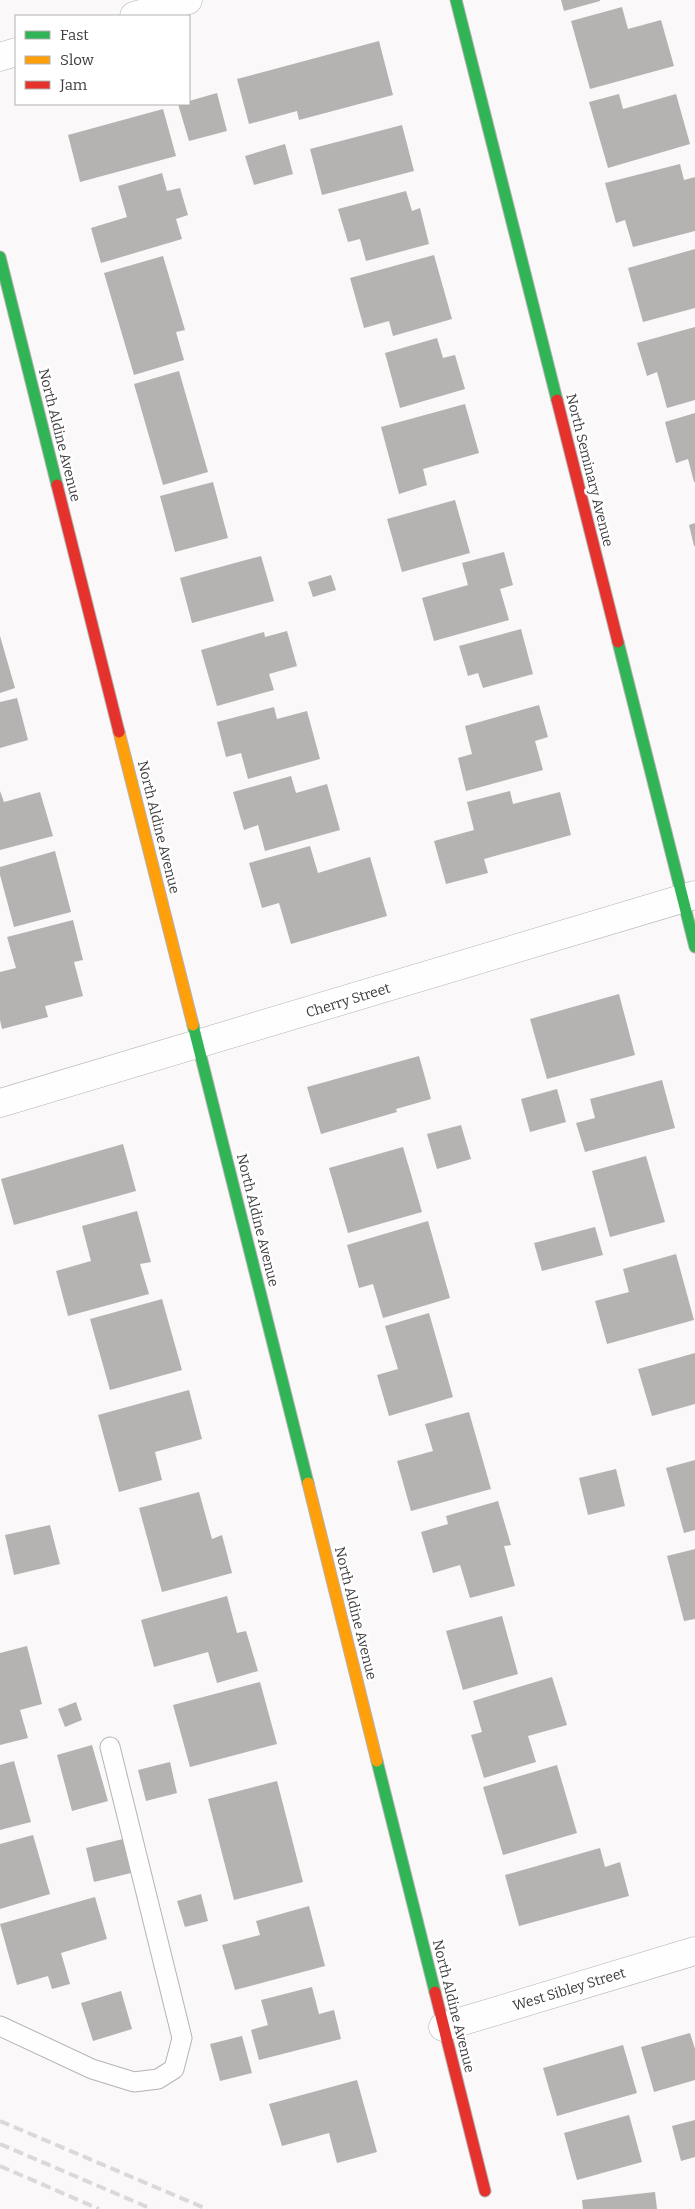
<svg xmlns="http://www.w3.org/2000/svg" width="695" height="2209" font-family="Bitter,serif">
	<rect width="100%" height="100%" fill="#faf8f8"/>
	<g fill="#b4b3b2">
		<polygon points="561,0 600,0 600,1 564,11"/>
		<polygon points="622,7 628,29 661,20 674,66 590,89 571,21"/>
		<polygon points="379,41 393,95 299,120 297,111 249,124 237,79"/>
		<polygon points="217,93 227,131 189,141 178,104 189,104 189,101"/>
		<polygon points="619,94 623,109 676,94 690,144 608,168 589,102"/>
		<polygon points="163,109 176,156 80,182 68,135"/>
		<polygon points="402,125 414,171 322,195 310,149"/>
		<polygon points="285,144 293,174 254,185 245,156"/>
		<polygon points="680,164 684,180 695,177 695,231 633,247 625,220 616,223 605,183"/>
		<polygon points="162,173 167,191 180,188 188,215 176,219 182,239 101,263 91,228 127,217 118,186"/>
		<polygon points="406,191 412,211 420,208 429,244 366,261 360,239 348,242 338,209"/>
		<polygon points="695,249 695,308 643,322 628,268"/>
		<polygon points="434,255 452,319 393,336 389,321 364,328 350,278"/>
		<polygon points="163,256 185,330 176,332 184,360 134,375 104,273"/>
		<polygon points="695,327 695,400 667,408 657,372 647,376 637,343"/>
		<polygon points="437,338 443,358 455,355 465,389 400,408 385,353"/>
		<polygon points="179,371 208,472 163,485 134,384"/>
		<polygon points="465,404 479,453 423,469 427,485 399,494 381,427"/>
		<polygon points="695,413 695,482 694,482 688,459 676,463 665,422"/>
		<polygon points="213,482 228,538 175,552 160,496"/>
		<polygon points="455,500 470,553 402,572 387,519"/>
		<polygon points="695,523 695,546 694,546 689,525"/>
		<polygon points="504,552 513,585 500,589 509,620 434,641 422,598 468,585 462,563"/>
		<polygon points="261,556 274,601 192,623 180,578"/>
		<polygon points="331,575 336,590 313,597 308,582"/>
		<polygon points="521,629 533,674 483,688 478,673 468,676 459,646"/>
		<polygon points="287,631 297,666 269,674 274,690 217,706 201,650 264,632 265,637"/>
		<polygon points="0,636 15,688 0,693"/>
		<polygon points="17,698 28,740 0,748 0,702"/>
		<polygon points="539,705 548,737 535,741 543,770 466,791 458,758 472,754 465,726"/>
		<polygon points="274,707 277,719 307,711 320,759 248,779 241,753 226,757 217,722"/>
		<polygon points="291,776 296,793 327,784 340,830 265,851 258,825 244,830 233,792"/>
		<polygon points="0,791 4,802 40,792 53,836 0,850"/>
		<polygon points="510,791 513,804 560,792 571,835 484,859 488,873 446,884 434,841 474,830 467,802"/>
		<polygon points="310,846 318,873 370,857 387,916 291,944 279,903 262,908 249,863"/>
		<polygon points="55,851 71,912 14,927 0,875 0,867"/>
		<polygon points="73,920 83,960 74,962 83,996 45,1006 48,1017 2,1029 0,1020 0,972 16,968 7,937"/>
		<polygon points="619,994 635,1055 547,1079 530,1019"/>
		<polygon points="419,1056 431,1099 396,1109 397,1112 321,1134 307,1087"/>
		<polygon points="662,1080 675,1128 585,1152 576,1123 595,1118 590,1099"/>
		<polygon points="557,1089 566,1122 530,1132 521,1099"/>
		<polygon points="461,1125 471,1159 437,1169 427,1134"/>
		<polygon points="123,1144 136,1191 14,1225 1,1179"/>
		<polygon points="403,1147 422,1212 348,1233 329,1168"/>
		<polygon points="646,1156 665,1222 610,1237 592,1171"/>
		<polygon points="137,1211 151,1262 140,1264 149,1294 68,1316 56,1271 91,1261 82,1226"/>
		<polygon points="428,1221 450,1298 383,1318 373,1284 359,1288 347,1245"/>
		<polygon points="595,1227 603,1255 542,1271 534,1243"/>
		<polygon points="676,1254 694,1320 607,1344 595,1301 629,1292 623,1269"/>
		<polygon points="162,1299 182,1370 110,1390 90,1319"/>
		<polygon points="429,1313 453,1397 389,1416 377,1375 398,1369 385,1326"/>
		<polygon points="695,1353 695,1404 652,1416 638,1369"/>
		<polygon points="189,1390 202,1439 155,1452 162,1480 119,1492 98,1415"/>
		<polygon points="469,1412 491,1489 411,1511 397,1461 433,1451 425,1424"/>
		<polygon points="695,1460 695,1530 684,1533 666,1468"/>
		<polygon points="616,1469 625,1506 588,1515 579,1478"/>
		<polygon points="199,1492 212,1539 222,1535 232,1573 162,1592 139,1508"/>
		<polygon points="498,1501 511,1545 504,1546 515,1586 470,1598 460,1565 433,1573 421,1532 448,1524 446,1516"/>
		<polygon points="50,1525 60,1564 14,1575 5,1535"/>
		<polygon points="695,1549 695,1619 684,1621 667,1556"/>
		<polygon points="227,1596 237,1633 246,1631 258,1671 217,1683 208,1652 154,1667 141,1620"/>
		<polygon points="502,1616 518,1674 463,1690 446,1631"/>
		<polygon points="27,1646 42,1704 20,1710 28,1738 0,1745 0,1653"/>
		<polygon points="552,1677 567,1725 528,1736 536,1762 484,1778 471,1735 482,1732 473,1701"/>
		<polygon points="260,1682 277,1744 190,1767 173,1705"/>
		<polygon points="76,1702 82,1720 65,1727 58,1709"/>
		<polygon points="92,1745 108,1801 72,1811 57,1755"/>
		<polygon points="14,1761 31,1822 0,1830 0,1765"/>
		<polygon points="170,1762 177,1793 146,1801 138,1770"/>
		<polygon points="557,1765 577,1833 503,1855 483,1787"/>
		<polygon points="277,1781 303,1882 234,1900 208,1799"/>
		<polygon points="33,1835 50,1894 0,1909 0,1844"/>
		<polygon points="123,1839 131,1873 94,1882 86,1848"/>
		<polygon points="600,1848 605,1867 620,1862 629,1896 519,1926 505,1875"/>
		<polygon points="201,1894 208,1921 185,1927 177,1901"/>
		<polygon points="95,1897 107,1939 61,1953 70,1984 52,1989 48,1976 17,1985 0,1924"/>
		<polygon points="309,1906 325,1966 235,1990 222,1945 260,1935 256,1921"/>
		<polygon points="312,1987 319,2014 334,2010 341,2039 259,2060 251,2030 268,2025 261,2000"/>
		<polygon points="121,1991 132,2029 93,2041 81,2003"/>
		<polygon points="690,2033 695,2049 695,2080 654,2092 641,2047"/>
		<polygon points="242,2036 252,2073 220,2081 210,2044"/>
		<polygon points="623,2045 637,2093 557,2116 543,2068"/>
		<polygon points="357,2080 377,2152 337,2163 329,2133 282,2146 269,2104"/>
		<polygon points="629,2115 642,2162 577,2180 564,2133"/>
		<polygon points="695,2120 695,2157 681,2161 672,2126"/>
		<polygon points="655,2192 657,2209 583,2209 582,2200"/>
	</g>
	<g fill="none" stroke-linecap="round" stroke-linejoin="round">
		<defs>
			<polyline id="lane" points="0,2026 92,2069 134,2082 158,2079 174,2069 182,2038 110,1747"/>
			<g id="street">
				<polyline points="134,16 188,0"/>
				<polyline points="0,57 16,52"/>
				<polyline points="0,1103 695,895"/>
				<polyline points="443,2027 695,1951"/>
			</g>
			<g id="fast">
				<polyline points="456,0 557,400"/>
				<polyline points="0,257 57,485"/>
				<polyline points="618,642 695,947"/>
				<polyline points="193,1025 308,1483"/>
				<polyline points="377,1761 435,1992"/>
			</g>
			<g id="slow">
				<polyline points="119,732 193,1025"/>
				<polyline points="308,1483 377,1761"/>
			</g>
			<g id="jam">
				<polyline points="557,400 618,642"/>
				<polyline points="57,485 119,732"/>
				<polyline points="435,1992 485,2191"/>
			</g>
		</defs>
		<use href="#lane" stroke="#b5b3b3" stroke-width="21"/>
		<use href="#street" stroke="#b5b3b3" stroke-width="29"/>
		<use href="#fast" stroke="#b5b3b3" stroke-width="13"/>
		<use href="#slow" stroke="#b5b3b3" stroke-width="13"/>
		<use href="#jam" stroke="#b5b3b3" stroke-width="13"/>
		<use href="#lane" stroke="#fefefe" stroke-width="19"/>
		<use href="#street" stroke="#fefefe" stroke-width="28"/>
		<use href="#fast" stroke="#30b455" stroke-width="11"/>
		<use href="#slow" stroke="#ff9f0a" stroke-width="11"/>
		<use href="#jam" stroke="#e5322d" stroke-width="11"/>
		<g stroke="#dad9d9" stroke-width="4" stroke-dasharray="10 5" stroke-linecap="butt">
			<polyline points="0,2121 207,2209"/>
			<polyline points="0,2144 152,2209"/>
			<polyline points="0,2166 99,2209"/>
		</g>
	</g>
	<g text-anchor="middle" stroke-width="5" stroke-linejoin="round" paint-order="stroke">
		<g font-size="14" fill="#3d3b3b" stroke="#fff">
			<text transform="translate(60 435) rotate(76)" y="5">North Aldine Avenue</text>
			<text transform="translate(590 470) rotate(76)" y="5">North Seminary Avenue</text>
			<text transform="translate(159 827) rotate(76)" y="5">North Aldine Avenue</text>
			<text transform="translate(348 1000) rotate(-17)" y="5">Cherry Street</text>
			<text transform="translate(258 1220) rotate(76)" y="5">North Aldine Avenue</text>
			<text transform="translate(356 1613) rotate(76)" y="5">North Aldine Avenue</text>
			<text transform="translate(569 1989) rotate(-17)" y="5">West Sibley Street</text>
			<text transform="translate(454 2006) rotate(76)" y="5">North Aldine Avenue</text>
		</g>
	</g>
	<rect x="15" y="15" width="175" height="90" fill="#ffffff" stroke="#b1b1b1"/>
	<rect x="25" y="31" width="25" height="8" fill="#30b455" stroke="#b1b1b1"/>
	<text x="60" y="40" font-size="15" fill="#3d3b3b">Fast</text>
	<rect x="25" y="56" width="25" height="8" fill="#ff9f0a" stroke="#b1b1b1"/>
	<text x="60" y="65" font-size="15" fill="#3d3b3b">Slow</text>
	<rect x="25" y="81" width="25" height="8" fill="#e5322d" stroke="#b1b1b1"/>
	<text x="60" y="90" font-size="15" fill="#3d3b3b">Jam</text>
</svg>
